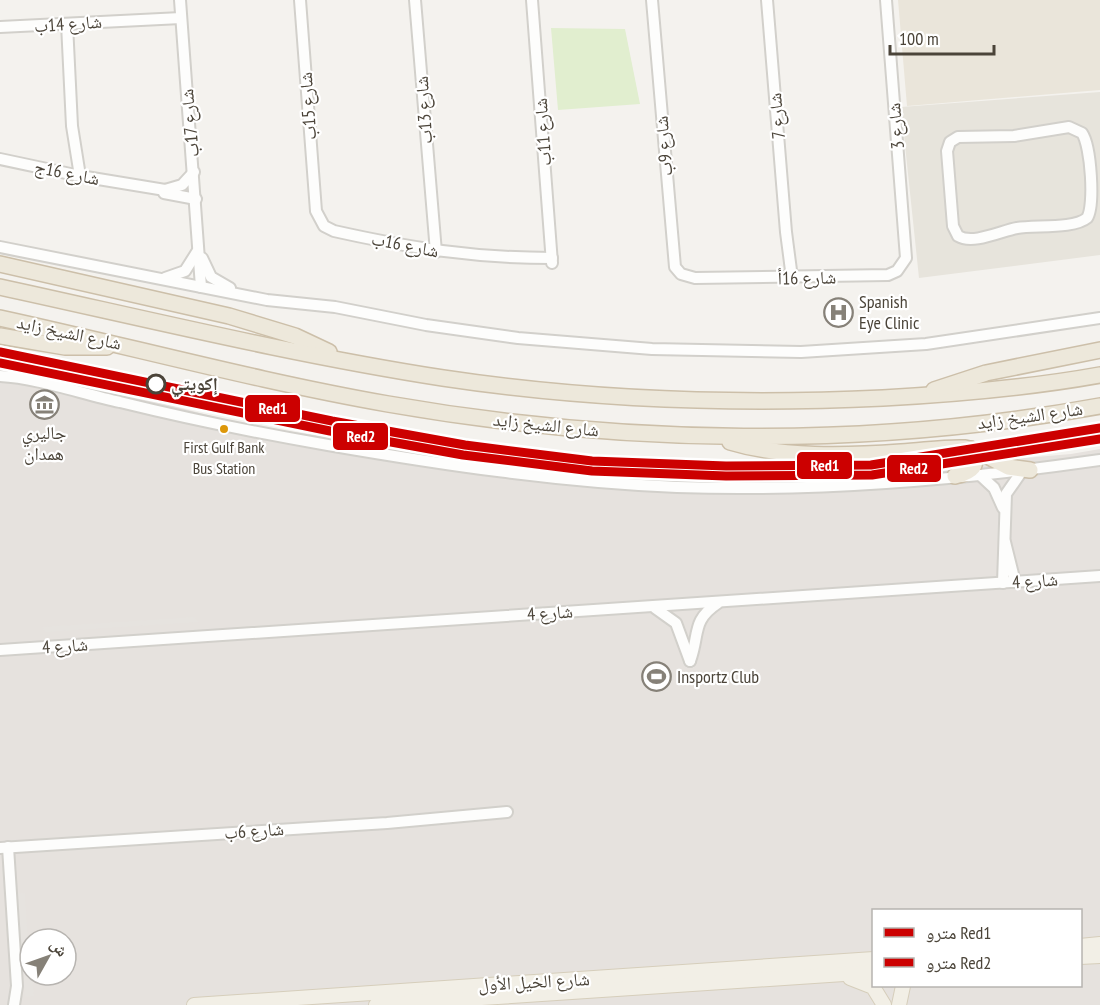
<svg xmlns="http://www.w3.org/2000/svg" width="1100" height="1005" font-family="'PT Sans Narrow','Noto Naskh Arabic',sans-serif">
	<rect width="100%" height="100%" fill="#f4f2ee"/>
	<polygon fill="#e7e4dc" points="1100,92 1100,255 919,278 901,107"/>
	<path fill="#e6e2de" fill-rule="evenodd" d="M0 362 251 426 486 459 639 471 846 473 1071 454 1100 449V1005H0ZM874 910H1080V986H874ZM30 939H66V975H30Z"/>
	<polygon fill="#eae5da" points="898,0 1100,0 1100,90 907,106"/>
	<polygon fill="#e1eecf" points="551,28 625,29 640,104 558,110"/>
	<g fill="#e6e3df">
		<polygon points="195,617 199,622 45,632 42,627"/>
		<polygon points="25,893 30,975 32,975 34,996 25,997 14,894"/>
	</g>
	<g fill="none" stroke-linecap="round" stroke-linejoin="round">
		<defs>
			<g id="minor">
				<polyline points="180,0 201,287"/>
				<path d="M300 0 316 211 324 226 334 231C410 248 474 258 552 258"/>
				<polyline points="415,0 436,252"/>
				<polyline points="532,0 552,263"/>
				<polyline points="652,0 675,267 681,274 695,278 888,275 897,271 906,258 886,0"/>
				<polyline points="767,0 786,232 792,278"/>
				<polyline points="67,24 72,126 80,176"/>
				<polyline points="0,27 181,18"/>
				<path d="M1069 127 1082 133C1091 146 1095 206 1087 218 1074 229 1035 225 1017 228 1001 231 973 245 958 236L953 226 947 151 950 142 958 137 1014 136Z"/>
				<polyline points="0,159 80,176 165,190 182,185 194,172"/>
				<polyline points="164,193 196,199"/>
				<polyline points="0,247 267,300 335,307 426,325 518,338 652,349 801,352 926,344 1100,318"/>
				<polyline points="202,258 211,277 230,288"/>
				<polyline points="165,278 185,271 197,252"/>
				<path d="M0 376C38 378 82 394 120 402 189 419 258 433 328 445 444 465 559 482 677 487 817 492 961 480 1100 460"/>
				<polyline points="980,475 994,488 1003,508"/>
				<polyline points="1005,542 1015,582"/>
				<polyline points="1003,583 1006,494 1022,471"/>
				<polyline points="655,608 676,623 690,661"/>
				<polyline points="0,650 1100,576"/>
				<path d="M690 661C700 634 691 621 718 603"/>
				<polyline points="8,847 17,986 14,1005"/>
				<polyline points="0,848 387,823 507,812"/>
			</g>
			<g id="major">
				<polyline points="1080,946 1100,944"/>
				<polyline points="1080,957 1100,956"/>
				<polyline points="850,978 873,987 884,1005"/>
				<polyline points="194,1005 874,959"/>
				<polyline points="376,1005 874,972"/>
				<polyline points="899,1005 903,986"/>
			</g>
			<g id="highway">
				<polyline points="0,264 229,316 295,336 329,352"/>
				<path d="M0 287C147 319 294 355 443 378 589 400 736 405 883 398 956 394 1028 388 1100 375"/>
				<path d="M0 318C129 346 257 381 388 404 622 445 865 449 1100 406"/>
				<polyline points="0,336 65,347 107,347"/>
				<polyline points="934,390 986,373 1100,350"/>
				<path d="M730 442C783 458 846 456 901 452 922 451 944 447 965 448L978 451 1008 467 1030 470"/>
				<path d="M955 476C972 472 980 466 971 449"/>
			</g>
		</defs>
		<use href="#minor" stroke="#d2d0cb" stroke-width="14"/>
		<use href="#major" stroke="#d6cebb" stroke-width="16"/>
		<use href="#highway" stroke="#ccbfa9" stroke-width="18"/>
		<use href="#minor" stroke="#fdfdfc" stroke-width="10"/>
		<use href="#major" stroke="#f2efe6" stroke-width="14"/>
		<use href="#highway" stroke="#ede8db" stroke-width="15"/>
		<defs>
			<polyline id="metro-1" points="0,352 332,421 465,445 592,461 726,466 871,465 1100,428"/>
			<polyline id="metro-2" points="0,363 330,431 463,455 592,471 726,476 872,475 1100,439"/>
		</defs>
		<use href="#metro-1" stroke="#fff" stroke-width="14"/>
		<use href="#metro-2" stroke="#fff" stroke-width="14"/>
		<use href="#metro-1" stroke="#c00" stroke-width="9"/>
		<use href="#metro-2" stroke="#c00" stroke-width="9"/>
	</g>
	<defs>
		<symbol id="hospital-ring" viewBox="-11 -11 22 22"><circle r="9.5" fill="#fff" stroke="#868178" stroke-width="1.5"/><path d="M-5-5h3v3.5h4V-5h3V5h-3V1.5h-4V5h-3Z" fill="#868178"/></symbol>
		<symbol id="museum-ring" viewBox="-11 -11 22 22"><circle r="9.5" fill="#fff" stroke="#868178" stroke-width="1.5"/><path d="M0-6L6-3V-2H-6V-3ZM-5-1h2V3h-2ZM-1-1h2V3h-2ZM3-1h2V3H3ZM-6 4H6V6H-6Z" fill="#868178"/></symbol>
		<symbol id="stadium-ring" viewBox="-11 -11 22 22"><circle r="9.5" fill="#fff" stroke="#868178" stroke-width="1.5"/><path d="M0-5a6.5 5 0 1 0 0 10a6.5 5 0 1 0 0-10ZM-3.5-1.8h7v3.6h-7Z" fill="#868178"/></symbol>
	</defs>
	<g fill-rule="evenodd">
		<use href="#hospital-ring" x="822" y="296" width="33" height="33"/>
		<use href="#museum-ring" x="28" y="388" width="33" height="33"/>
		<use href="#stadium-ring" x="640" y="660" width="33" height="33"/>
	</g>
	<circle fill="#fff" stroke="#4b4439" stroke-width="3" cx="156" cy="384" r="9"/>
	<circle fill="#dd9709" stroke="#fff" stroke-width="2" cx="224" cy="429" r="5"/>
	<g text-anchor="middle" stroke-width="4.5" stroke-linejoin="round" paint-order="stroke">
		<g font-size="16" fill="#4b4439" stroke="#fff">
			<text x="224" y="453">First Gulf Bank<tspan x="224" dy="21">Bus Station</tspan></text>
		</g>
		<g font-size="18" fill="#4b4439" stroke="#fff">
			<text transform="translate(68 24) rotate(-4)" y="6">شارع 14ب</text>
			<text transform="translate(308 106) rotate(-94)" y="6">شارع 15ب</text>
			<text transform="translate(424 110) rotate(-94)" y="6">شارع 13ب</text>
			<text transform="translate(777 116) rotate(-95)" y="6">شارع 7</text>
			<text transform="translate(190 123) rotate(-95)" y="6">شارع 17ب</text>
			<text transform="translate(896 126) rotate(-95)" y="6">شارع 3</text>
			<text transform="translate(543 132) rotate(-94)" y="6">شارع 11ب</text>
			<text transform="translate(664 146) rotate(-95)" y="6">شارع 9ب</text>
			<text transform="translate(67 173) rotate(11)" y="6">شارع 16ج</text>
			<text transform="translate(405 245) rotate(11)" y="6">شارع 16ب</text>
			<text transform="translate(807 278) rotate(-1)" y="6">شارع 16أ</text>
			<text transform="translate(69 333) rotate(12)" y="6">شارع الشيخ زايد</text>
			<text transform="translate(1030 416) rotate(-8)" y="6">شارع الشيخ زايد</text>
			<text transform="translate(546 425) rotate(6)" y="6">شارع الشيخ زايد</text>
			<text transform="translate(1035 581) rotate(-4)" y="6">شارع 4</text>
			<text transform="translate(550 613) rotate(-4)" y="6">شارع 4</text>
			<text transform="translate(65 646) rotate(-4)" y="6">شارع 4</text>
			<text transform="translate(254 831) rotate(-4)" y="6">شارع 6ب</text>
			<text transform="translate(534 982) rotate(-3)" y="6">شارع الخيل الأول</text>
		</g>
		<g font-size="18" fill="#4b4439" stroke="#fff" text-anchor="start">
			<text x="859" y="308">Spanish<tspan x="859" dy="21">Eye Clinic</tspan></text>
			<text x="44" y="439" text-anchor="middle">جاليري<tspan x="44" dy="21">همدان</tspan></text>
			<text x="677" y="683">Insportz Club</text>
		</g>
		<g font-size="18" font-weight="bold" fill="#4b4439" stroke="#fff" text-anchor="start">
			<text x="171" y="390">إكويتي</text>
		</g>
	</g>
	<g stroke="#fff" stroke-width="2">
		<rect x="244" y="394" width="57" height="29" rx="6" fill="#c00"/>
		<rect x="332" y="422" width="57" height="29" rx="6" fill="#c00"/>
		<rect x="796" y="451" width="57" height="29" rx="6" fill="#c00"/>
		<rect x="886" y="454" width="56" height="29" rx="6" fill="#c00"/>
	</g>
	<g font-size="16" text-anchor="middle" font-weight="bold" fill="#fff">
		<text x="273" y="414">Red1</text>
		<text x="361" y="442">Red2</text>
		<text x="825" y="471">Red1</text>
		<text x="914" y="474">Red2</text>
	</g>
	<rect x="872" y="909" width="210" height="78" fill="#ffffff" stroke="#b7b4b0" stroke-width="1.5"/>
	<rect x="884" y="928" width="30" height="9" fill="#cc0000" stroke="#b7b4b0" stroke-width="1.5"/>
	<text x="926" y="939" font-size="18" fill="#4b4439">مترو Red1</text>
	<rect x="884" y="958" width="30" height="9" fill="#cc0000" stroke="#b7b4b0" stroke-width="1.5"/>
	<text x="926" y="969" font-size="18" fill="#4b4439">مترو Red2</text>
	<g transform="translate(48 957) rotate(50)"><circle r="28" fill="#ffffff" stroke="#b7b4b0" stroke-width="1.5"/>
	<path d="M0-4.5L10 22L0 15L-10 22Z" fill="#868178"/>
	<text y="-9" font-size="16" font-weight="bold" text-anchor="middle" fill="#4b4439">ش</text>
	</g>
	<path d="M890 45v9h104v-9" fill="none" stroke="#4b4439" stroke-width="3"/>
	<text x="899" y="45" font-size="18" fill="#4b4439" stroke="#ffffff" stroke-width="4.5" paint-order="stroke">100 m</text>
</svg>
